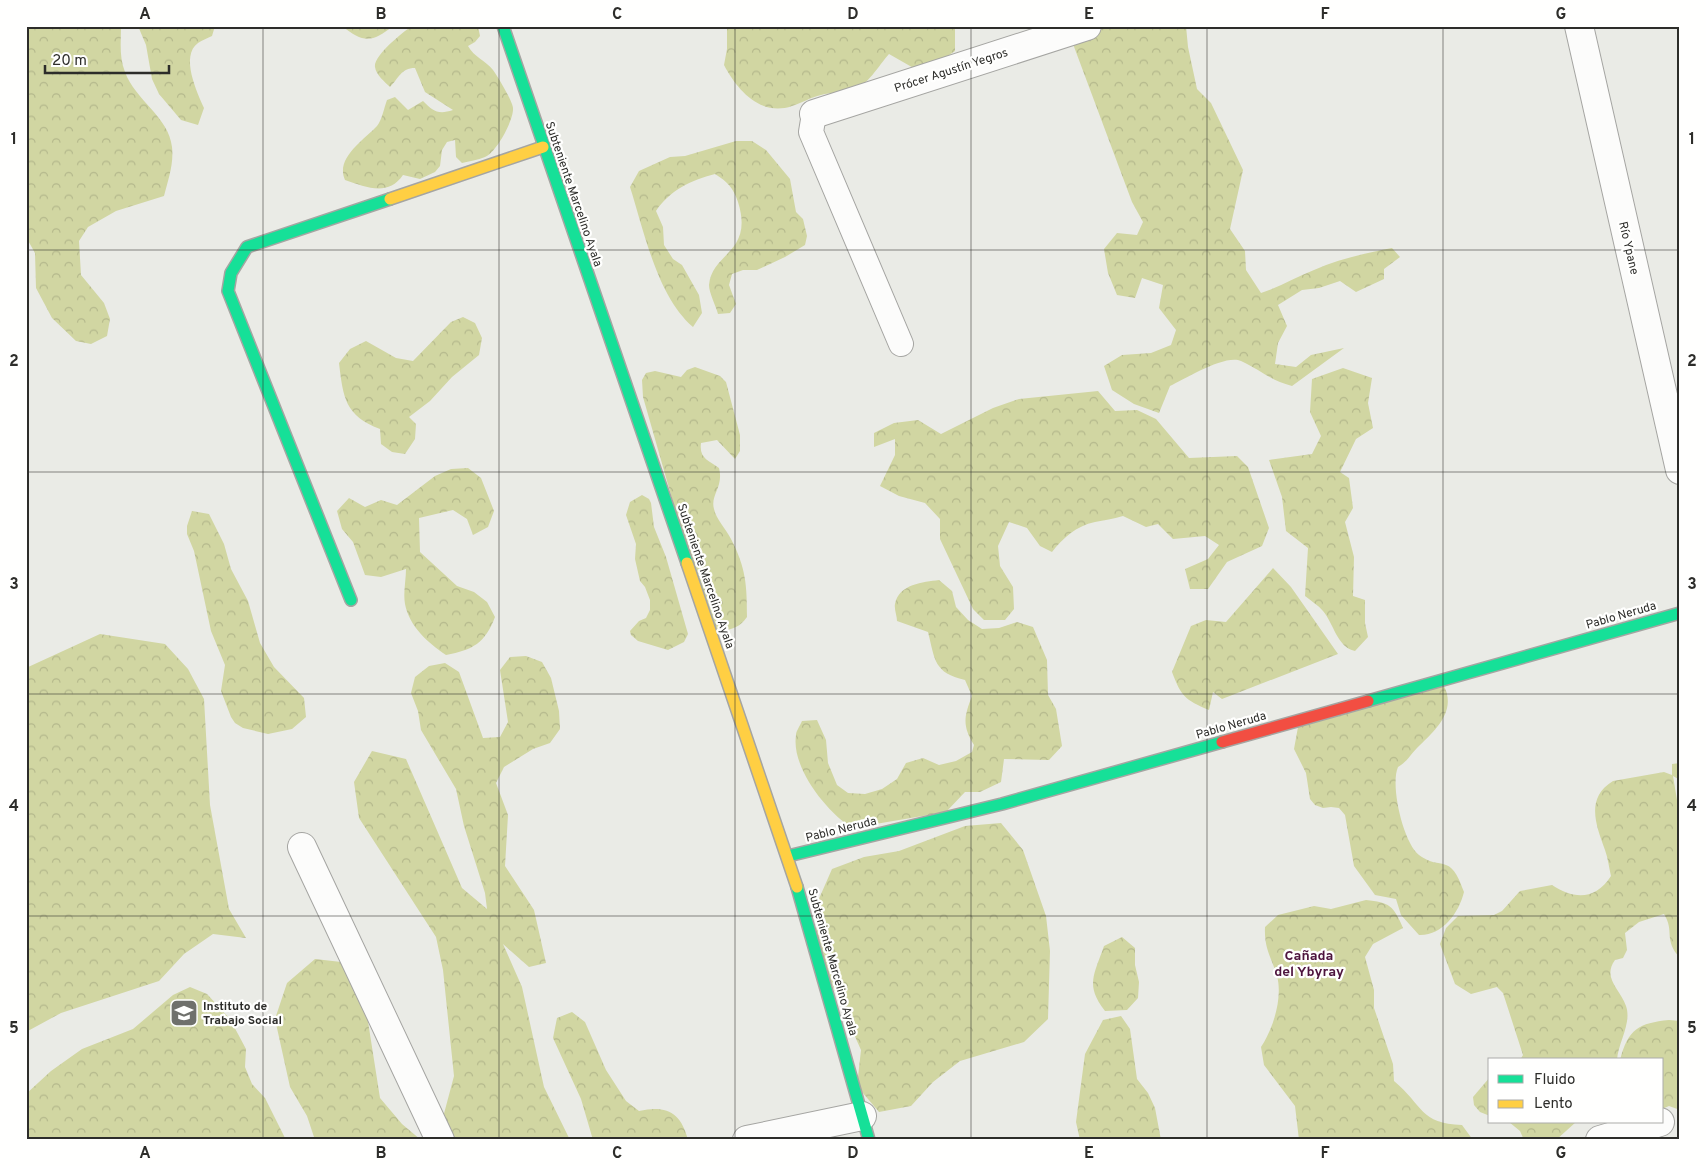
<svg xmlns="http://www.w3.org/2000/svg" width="1706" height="1166" font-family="Overpass,sans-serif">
	<defs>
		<pattern id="forest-crowns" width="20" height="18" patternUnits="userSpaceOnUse" patternTransform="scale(1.25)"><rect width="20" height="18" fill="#d1d6a2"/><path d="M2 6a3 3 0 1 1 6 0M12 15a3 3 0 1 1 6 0" fill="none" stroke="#b4b88c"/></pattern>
	</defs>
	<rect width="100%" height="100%" fill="#eaebe6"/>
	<g fill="url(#forest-crowns)">
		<path d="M26 26H121C121 42 119 57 125 72 135 100 169 117 172 147 174 164 168 180 164 196L116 211 88 227 79 241 81 275 104 303 110 319 107 336 91 344 76 341 52 318 36 288 35 253 26 237Z"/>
		<path d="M138 26H215L212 36C208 38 202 40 198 43 180 56 197 92 204 108L198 125 181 120 159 94 152 79 146 45Z"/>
		<path d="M342 26H393C372 43 363 43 342 26Z"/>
		<path d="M412 26H478L480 36 475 42 468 46C474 57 486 61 493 70 498 77 513 102 513 108 514 120 496 153 485 157 478 160 469 161 462 163L456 157 455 140 447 142 442 150 440 166 435 172 420 179 403 175C388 197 366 187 345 180 335 158 364 140 377 126 382 120 384 108 387 100L395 97 408 110 423 101C433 111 438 115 453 110L425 92 415 68C401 68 399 78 390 87 385 82 376 75 375 67 373 56 403 32 412 26Z"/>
		<path d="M727 26H955V51L933 66 917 70 889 54C879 65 867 87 851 91 841 93 831 92 821 95 811 97 802 103 792 106 761 117 737 90 724 65L727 49Z"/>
		<path d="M1081 26H1186L1188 47 1197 89 1211 103 1243 170 1230 229 1245 251 1246 270 1261 293C1280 287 1296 277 1314 270 1339 259 1366 253 1392 248L1400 257 1384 269V279L1356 292 1340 281 1319 288 1302 290 1278 305 1287 326 1278 343 1275 364 1296 367 1311 355 1344 348 1292 386C1269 380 1261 370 1241 361 1225 354 1185 379 1170 386L1159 413 1134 404 1112 390 1104 366 1122 355 1151 353 1171 345 1176 330 1159 308 1163 285 1142 278 1135 298 1117 295 1108 273 1104 249 1117 233 1137 235 1143 222 1132 202 1073 44Z"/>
		<path d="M736 141H752L766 150 790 179 796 212 803 219 807 236 805 245 785 257 757 270H743L732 274 729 285 736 304 730 313 718 314C716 306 709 293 709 285 712 252 754 253 738 202 733 188 728 182 715 174 691 180 669 191 656 211L663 227 664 245 673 259 682 265 699 295 702 313 693 327C657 296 644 231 630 187L639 171 670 157 685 156Z"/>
		<path d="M463 317 475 323 482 338 479 355 452 377 430 401 409 417 416 424 415 439 405 454 392 452 381 444 380 429C345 416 343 397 339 363L350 349 366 341 396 358 413 361 451 322Z"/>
		<path d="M695 367 720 376 726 382 740 435V451L735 459 717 440 701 443C699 458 708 460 719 468 724 487 710 495 714 509 716 519 726 529 731 539 746 568 747 585 747 617 736 632 725 631 709 628L643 397 642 380 646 373 655 371 681 377 687 370Z"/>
		<path d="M1343 368 1372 378 1368 403 1373 428 1356 439 1340 472 1349 478 1353 508 1345 522 1354 557 1353 596 1365 600V623L1368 637 1355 651C1337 647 1334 624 1323 611 1318 605 1311 601 1305 596L1308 548 1286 531 1282 497 1269 460 1312 454 1321 436 1310 412 1312 379Z"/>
		<path d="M1098 391 1115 411 1137 410 1156 419 1189 458 1237 456 1248 467 1269 528 1262 546 1227 562 1208 589H1190L1185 569 1208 559 1219 545 1205 536 1173 539 1158 524 1146 527 1123 516C1113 519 1104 520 1095 522 1076 526 1063 538 1052 552L1040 546 1027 528 1009 522 998 546 1000 566 1013 587 1014 609 1005 620H984L973 609 940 539V519L925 503 899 496 880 486 895 455V439L874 447V433L894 423 918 420 941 434 993 408 1019 399Z"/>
		<path d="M468 468 481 478 494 511 488 527 473 535 467 519 453 510 419 518 420 552 457 586 474 592 487 602 495 617C485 643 473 650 446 655 428 643 409 626 405 604 403 593 406 580 406 569L381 577 365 575 353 542 342 529 337 511 349 498 365 507 381 500 397 505 435 476 451 469Z"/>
		<polygon points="642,495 649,499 651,503 654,527 666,557 688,634 684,642 668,650 638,641 631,635 630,631 639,621 646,618 650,610 650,600 645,587 640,581 635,559 636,544 626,515 630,502"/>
		<polygon points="192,511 209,514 224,544 231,569 248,601 260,643 274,667 304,698 306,717 292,729 268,734 243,728 235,723 231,717 221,691 225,665 211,631 194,551 187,534 187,526"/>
		<path d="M1273 568 1291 587 1338 654 1222 699 1213 692 1209 710C1185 700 1181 696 1172 672L1191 626 1206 620 1226 622Z"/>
		<path d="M939 580 952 591 956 607 968 620 982 629 999 628 1017 622 1033 627 1047 660 1048 695 1056 709 1062 746 1049 760 1004 759 1001 782 980 792H965L946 812 852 828C827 812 791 768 796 735 796 731 800 726 802 721L817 720 826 740 828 763 837 785 848 793 865 794 882 789 897 779 906 763 923 758 939 765 956 761 972 752 974 745C962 725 964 717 972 696L965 680C934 673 935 660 928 632L897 621C897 616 894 609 895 604 899 584 923 582 939 580Z"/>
		<polygon points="100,634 165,644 188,669 204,699 210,805 229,909 246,938 213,934 184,954 159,981 61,1013 26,1032 26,668"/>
		<polygon points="526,656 542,662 551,678 559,711 560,729 550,743 533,749 504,767 496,783 508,815 505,866 534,910 546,963 529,967 503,944 522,987 544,1087 570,1140 437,1140 454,1076 443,970 436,937 359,818 354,782 372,751 406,759 462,888 487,909 485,893 464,826 456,789 421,730 418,711 411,693 415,677 429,666 445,663 459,672 483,738 500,737 508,722 500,670 510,657"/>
		<path d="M1444 686C1457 712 1434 731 1417 748 1410 755 1408 761 1398 767 1390 785 1403 842 1419 855 1442 872 1450 851 1464 892 1459 913 1442 936 1419 935L1401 915 1396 899 1375 895 1354 866 1345 815 1339 808 1331 807 1323 808 1315 805 1310 799 1306 773 1294 749 1298 727Z"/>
		<path d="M1680 763V780L1673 776 1680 818V958C1663 939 1675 932 1664 914L1639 922 1625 933 1627 950 1623 958 1615 960C1602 978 1620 989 1626 1006 1632 1023 1618 1043 1617 1060H1520L1523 1055 1503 993 1497 987 1471 994 1455 984 1440 944 1446 928 1458 916 1494 915 1502 911 1520 891 1552 885C1573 899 1595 901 1611 876 1609 868 1608 858 1605 850 1596 825 1585 798 1613 781L1664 772 1672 775V764Z"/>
		<polygon points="1001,823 1023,850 1046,916 1050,951 1048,1019 1024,1042 960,1061 933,1082 911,1106 879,1112 857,1086 861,1050 825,969 816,936 818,901 832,869 864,857 899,851 965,826"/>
		<path d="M1366 900C1389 902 1394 906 1403 928L1373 944 1365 957 1374 990V1008L1393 1064 1394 1081C1423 1105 1420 1124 1462 1125L1473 1140H1299L1295 1106 1264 1065 1261 1047C1273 1029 1283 998 1277 976 1271 956 1264 949 1265 927L1278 915 1314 906 1331 909Z"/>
		<path d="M1122 937 1135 948V965L1139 982 1138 998 1127 1010 1105 1011C1085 985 1094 975 1104 946Z"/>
		<polygon points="315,959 350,963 364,996 380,1098 402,1124 421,1140 315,1140 307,1116 290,1087 275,1019 287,983"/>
		<polygon points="190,987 207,994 230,1019 246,1049 245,1067 252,1084 265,1098 286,1140 26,1140 26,1094 51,1071 82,1049 133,1029 173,995"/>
		<path d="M572 1012 585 1022 606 1070 626 1101 639 1111C666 1105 681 1112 688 1140H593L581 1099 553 1038 557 1018Z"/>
		<polygon points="1121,1016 1130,1029 1137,1079 1148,1093 1155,1108 1161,1140 1080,1140 1076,1122 1085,1054 1103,1020"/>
		<path d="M1669 1020 1680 1021V1110L1669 1106 1662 1109V1060H1620C1628 1029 1639 1023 1669 1020Z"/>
		<polygon points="1490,1077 1490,1116 1480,1112 1474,1105 1473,1097"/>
		<polygon points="1509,1122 1576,1122 1556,1140 1524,1140 1520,1131"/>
	</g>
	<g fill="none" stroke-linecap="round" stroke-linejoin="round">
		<defs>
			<polyline id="lane" points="814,114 811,132 901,344"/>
			<g id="street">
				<polyline points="1579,26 1680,470"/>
				<polyline points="814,114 1087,26"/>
				<polyline points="302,847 440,1140"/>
				<polyline points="747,1140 862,1116"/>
				<polyline points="1600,1140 1660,1122"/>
			</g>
			<g id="fast">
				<polyline points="503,26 687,563"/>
				<polyline points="351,600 228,291 231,273 247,247 390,199"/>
				<polyline points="1368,701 1680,613"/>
				<polyline points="788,856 1002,804 1222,742"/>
				<polyline points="797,887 869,1140"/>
			</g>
			<g id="slow">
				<polyline points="390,199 543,147"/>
				<polyline points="687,563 797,887"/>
			</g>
			<polyline id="jam" points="1222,742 1368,701"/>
		</defs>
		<use href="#lane" stroke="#a5a5a2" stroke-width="26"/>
		<use href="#street" stroke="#a5a5a2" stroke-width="30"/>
		<use href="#fast" stroke="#a5a5a2" stroke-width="14"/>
		<use href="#slow" stroke="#a5a5a2" stroke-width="14"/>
		<use href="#jam" stroke="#a5a5a2" stroke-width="14"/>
		<use href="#lane" stroke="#fcfcfb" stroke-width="24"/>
		<use href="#street" stroke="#fcfcfb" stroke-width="28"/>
		<use href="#fast" stroke="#16e098" stroke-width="11"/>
		<use href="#slow" stroke="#ffcf43" stroke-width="11"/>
		<use href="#jam" stroke="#f24e42" stroke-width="11"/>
	</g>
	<path fill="none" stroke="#2d2d2a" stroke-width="1" stroke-opacity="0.55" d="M263 26V1140M499 26V1140M735 26V1140M971 26V1140M1207 26V1140M1443 26V1140M26 250H1680M26 472H1680M26 694H1680M26 916H1680"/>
	<defs>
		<symbol id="university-square" viewBox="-11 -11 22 22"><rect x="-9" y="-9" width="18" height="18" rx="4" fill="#6f706c" stroke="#fffffe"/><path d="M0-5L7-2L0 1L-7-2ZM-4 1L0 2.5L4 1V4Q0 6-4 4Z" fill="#fff"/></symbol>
	</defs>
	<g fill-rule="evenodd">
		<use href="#university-square" x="168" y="997" width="32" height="32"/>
	</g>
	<g text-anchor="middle" stroke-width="4.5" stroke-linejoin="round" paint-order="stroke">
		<g font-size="12" fill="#2d2d2a" stroke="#fffffe">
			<text transform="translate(951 70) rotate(-18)" y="4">Prócer Agustín Yegros</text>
			<text transform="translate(574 194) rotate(71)" y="4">Subteniente Marcelino Ayala</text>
			<text transform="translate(1629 248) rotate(77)" y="4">Río Ypane</text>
			<text transform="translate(706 576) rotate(71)" y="4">Subteniente Marcelino Ayala</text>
			<text transform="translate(1621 615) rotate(-16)" y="4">Pablo Neruda</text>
			<text transform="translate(1231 725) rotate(-16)" y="4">Pablo Neruda</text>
			<text transform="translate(841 829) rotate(-14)" y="4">Pablo Neruda</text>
			<text transform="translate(833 962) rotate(74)" y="4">Subteniente Marcelino Ayala</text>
		</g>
		<g font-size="12" font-weight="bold" fill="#2d2d2a" stroke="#fffffe" text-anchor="start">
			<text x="203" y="1010">Instituto de<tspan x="203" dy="14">Trabajo Social</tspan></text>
		</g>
		<g font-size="14" font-weight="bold" fill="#4d143d" stroke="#fffffe">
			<text x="1309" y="960">Cañada<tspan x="1309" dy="16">del Ybyray</tspan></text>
		</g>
	</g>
	<rect width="1706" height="1166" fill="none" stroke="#fffffe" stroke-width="55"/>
	<rect x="1488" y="1058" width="175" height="65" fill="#fffffe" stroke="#ababa9"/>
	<rect x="1498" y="1075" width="25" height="8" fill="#16e098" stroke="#ababa9"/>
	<text x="1534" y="1084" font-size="15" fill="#2d2d2a">Fluido</text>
	<rect x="1498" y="1100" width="25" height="8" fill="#ffcf43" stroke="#ababa9"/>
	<text x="1534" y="1108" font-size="15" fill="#2d2d2a">Lento</text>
	<path d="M45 65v8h124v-8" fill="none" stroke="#2d2d2a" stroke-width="2.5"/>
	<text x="52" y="65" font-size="15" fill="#2d2d2a" stroke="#fffffe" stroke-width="4" paint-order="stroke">20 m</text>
	<rect x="28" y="28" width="1650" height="1110" fill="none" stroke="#2d2d2a" stroke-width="2"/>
	<g font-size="16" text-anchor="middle" font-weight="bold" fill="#2d2d2a">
		<text x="145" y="19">A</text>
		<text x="381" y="19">B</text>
		<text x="617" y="19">C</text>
		<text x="853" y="19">D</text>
		<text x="1089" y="19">E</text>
		<text x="1325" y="19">F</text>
		<text x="1561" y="19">G</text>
		<text x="14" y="144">1</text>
		<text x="1692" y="144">1</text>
		<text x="14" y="366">2</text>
		<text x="1692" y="366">2</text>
		<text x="14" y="589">3</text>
		<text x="1692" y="589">3</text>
		<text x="14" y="811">4</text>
		<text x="1692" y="811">4</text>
		<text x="14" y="1033">5</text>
		<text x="1692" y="1033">5</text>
		<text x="145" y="1158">A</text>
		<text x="381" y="1158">B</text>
		<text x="617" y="1158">C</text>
		<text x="853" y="1158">D</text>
		<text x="1089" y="1158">E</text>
		<text x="1325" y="1158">F</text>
		<text x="1561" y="1158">G</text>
	</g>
</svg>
